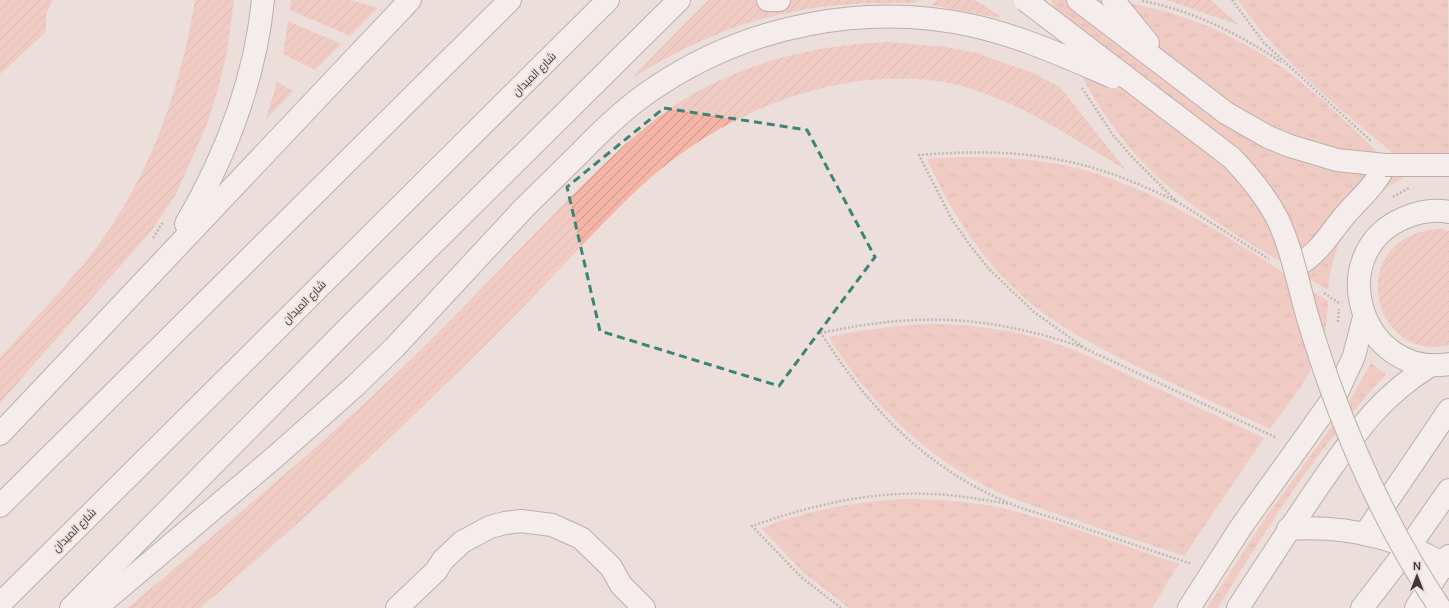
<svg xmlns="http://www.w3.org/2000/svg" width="1449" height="608" font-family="Manrope,Cairo,sans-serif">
	<defs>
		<pattern id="grass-tufts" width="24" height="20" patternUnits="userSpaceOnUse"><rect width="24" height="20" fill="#f4b4a6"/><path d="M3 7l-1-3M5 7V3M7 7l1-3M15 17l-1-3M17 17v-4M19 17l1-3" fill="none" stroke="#c79388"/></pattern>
		<pattern id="garden-furrows" width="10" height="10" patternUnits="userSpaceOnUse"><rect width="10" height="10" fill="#f4b4a6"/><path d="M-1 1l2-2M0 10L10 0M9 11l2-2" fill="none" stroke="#c79388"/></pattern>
	</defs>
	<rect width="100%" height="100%" fill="#ebdedb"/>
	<g fill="url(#grass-tufts)">
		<path d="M1051 0C1071 0 1092 0 1111 1 1174 8 1236 34 1287 71 1329 102 1366 142 1403 178 1358 202 1332 239 1328 290 1279 260 1227 232 1182 197 1117 148 1075 77 1051 0Z"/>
		<path d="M1238 0H1448L1449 164 1416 173C1354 119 1285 69 1238 0Z"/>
		<path d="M962 157C1010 157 1057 160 1103 176 1183 203 1256 256 1328 301 1327 359 1302 385 1270 429 1232 411 1195 394 1157 376 1116 356 1075 337 1038 309 988 270 953 217 927 159Z"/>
		<path d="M936 324 972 326 1008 331 1043 339 1077 351 1264 438 1184 556C1146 543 1107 531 1069 518 1040 508 1011 499 984 485 918 450 868 400 829 337 865 329 899 325 936 324Z"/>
		<path d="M1371 363 1386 374C1321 444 1267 526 1218 608H1207L1266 517 1346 407Z"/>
		<path d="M899 499C934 499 970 501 1005 509 1064 523 1121 545 1179 564L1152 608H849L804 573 761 528C807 511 849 503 899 499Z"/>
	</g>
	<g fill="url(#garden-furrows)">
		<polygon points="0,0 53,0 46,14 46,32 0,74"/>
		<path d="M195 0H234L227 52 218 89 207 124 175 196 151 231 0 403V358C31 322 65 288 94 251 150 177 180 91 195 0Z"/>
		<polygon points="291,0 350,0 378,8 350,36 290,10"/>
		<path d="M708 0H756L762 5 789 0H919L914 3C803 0 726 20 632 78Z"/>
		<polygon points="937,0 975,0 1000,16 999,18 931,5"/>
		<polygon points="1167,0 1211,0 1239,25"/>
		<polygon points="288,21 341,44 315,70 283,54"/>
		<path d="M886 42 946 47 976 53 1033 73 1060 87 1126 170C1065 134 1002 88 929 80 829 70 724 113 649 179 615 209 584 244 552 277 521 310 488 343 455 375 373 456 288 534 200 608H128C219 530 312 454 399 371 451 321 501 268 552 216 593 175 634 131 683 100 745 62 814 45 886 42Z"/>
		<polygon points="277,82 293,91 266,119"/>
		<path d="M1442 229 1449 231V345C1369 364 1343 232 1442 229Z"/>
	</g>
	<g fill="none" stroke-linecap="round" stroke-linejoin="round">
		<defs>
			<g id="minor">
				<polyline points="768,0 779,0"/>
				<path d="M1449 212C1434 209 1418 212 1404 218 1322 253 1361 379 1449 364"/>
				<path d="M1288 529C1345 525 1400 538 1449 567"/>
				<polyline points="1365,534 1449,410"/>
				<polyline points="397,608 436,571 443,560 462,542 490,527 505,523 521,521 552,525 581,538 611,567 621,585 644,608"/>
				<polyline points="1189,608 1241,527 1337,393 1354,356 1364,317"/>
				<path d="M1238 608C1265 566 1292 525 1320 484 1356 433 1377 399 1431 365"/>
				<polyline points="1362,608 1409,547 1449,490"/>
				<polyline points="1416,608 1449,556"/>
			</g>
			<g id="major">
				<path d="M1078 0 1226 113 1268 137 1290 146 1337 160 1385 165C1376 185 1360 198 1346 214 1329 234 1319 254 1295 267"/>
				<polyline points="1113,0 1148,43"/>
				<path d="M186 224C226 155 255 80 263 0"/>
				<polyline points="0,434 410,0"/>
				<polyline points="0,506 510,0"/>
				<polyline points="0,604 608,0"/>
				<polyline points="71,608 348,328 679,0"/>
				<polyline points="96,608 276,456 355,386 395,347 524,208 581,152"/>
			</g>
		</defs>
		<use href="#minor" stroke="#817673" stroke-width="24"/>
		<use href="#major" stroke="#817673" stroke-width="24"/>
		<g stroke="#928987" stroke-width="2.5" stroke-dasharray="2 2" stroke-linecap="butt">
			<polyline points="1232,0 1264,43 1371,141"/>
			<path d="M1142 1C1192 10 1239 34 1281 62"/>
			<polyline points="1082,88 1113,135 1133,158 1176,201 1269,259"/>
			<polyline points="1393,197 1409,188"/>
			<path d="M1176 201C1152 190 1128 179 1103 171 1043 151 982 150 919 155L951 218 969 244 989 269 1034 312 1086 349 1277 438"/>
			<polyline points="153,238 163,222"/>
			<polyline points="1324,293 1339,303"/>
			<polyline points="1338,322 1339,309"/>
			<path d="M1082 347C986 315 920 312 821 333 869 409 927 469 1011 504 1031 512 1052 517 1072 524 1112 537 1152 551 1192 564"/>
			<path d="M841 608 801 577 752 526C812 505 870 491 933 494 959 495 984 500 1009 504"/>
		</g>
		<use href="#minor" stroke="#fff" stroke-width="22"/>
		<use href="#major" stroke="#fff" stroke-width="22"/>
		<defs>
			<g id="major-bridge">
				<path d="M1025 0 1232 158C1249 176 1265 195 1277 218 1289 242 1295 270 1302 296 1309 325 1319 354 1329 383 1357 461 1394 539 1440 608"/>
				<path d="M581 152C604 128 628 105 656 87 748 25 866 2 974 26 1023 37 1068 58 1113 77"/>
				<polyline points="1385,165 1449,165"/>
			</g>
		</defs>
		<use href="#major-bridge" stroke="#817673" stroke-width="24" stroke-linecap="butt"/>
		<use href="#major-bridge" stroke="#fff" stroke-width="22"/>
	</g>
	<path d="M0 0H1449V608H0ZM664 108 807 130 875 257 779 386 600 331 567 187Z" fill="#ebdedb" fill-opacity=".55" fill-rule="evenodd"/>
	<path fill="none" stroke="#3f8377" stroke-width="3" stroke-dasharray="8 5" stroke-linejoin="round" d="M664 108 807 130 875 257 779 386 600 331 567 187Z"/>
	<g text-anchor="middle" stroke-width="3" stroke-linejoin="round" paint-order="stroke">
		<g font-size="11" fill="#3d3837" stroke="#ebdedb">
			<text transform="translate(534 74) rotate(-45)" y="4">شارع الميدان</text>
			<text transform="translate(304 302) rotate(-45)" y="4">شارع الميدان</text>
			<text transform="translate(74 530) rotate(-45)" y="4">شارع الميدان</text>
		</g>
	</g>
	<g transform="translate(1417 576)" stroke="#ebdedb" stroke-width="3" paint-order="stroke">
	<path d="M0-3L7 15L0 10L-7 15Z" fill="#3d3837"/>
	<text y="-6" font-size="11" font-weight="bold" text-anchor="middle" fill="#3d3837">N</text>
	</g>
</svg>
